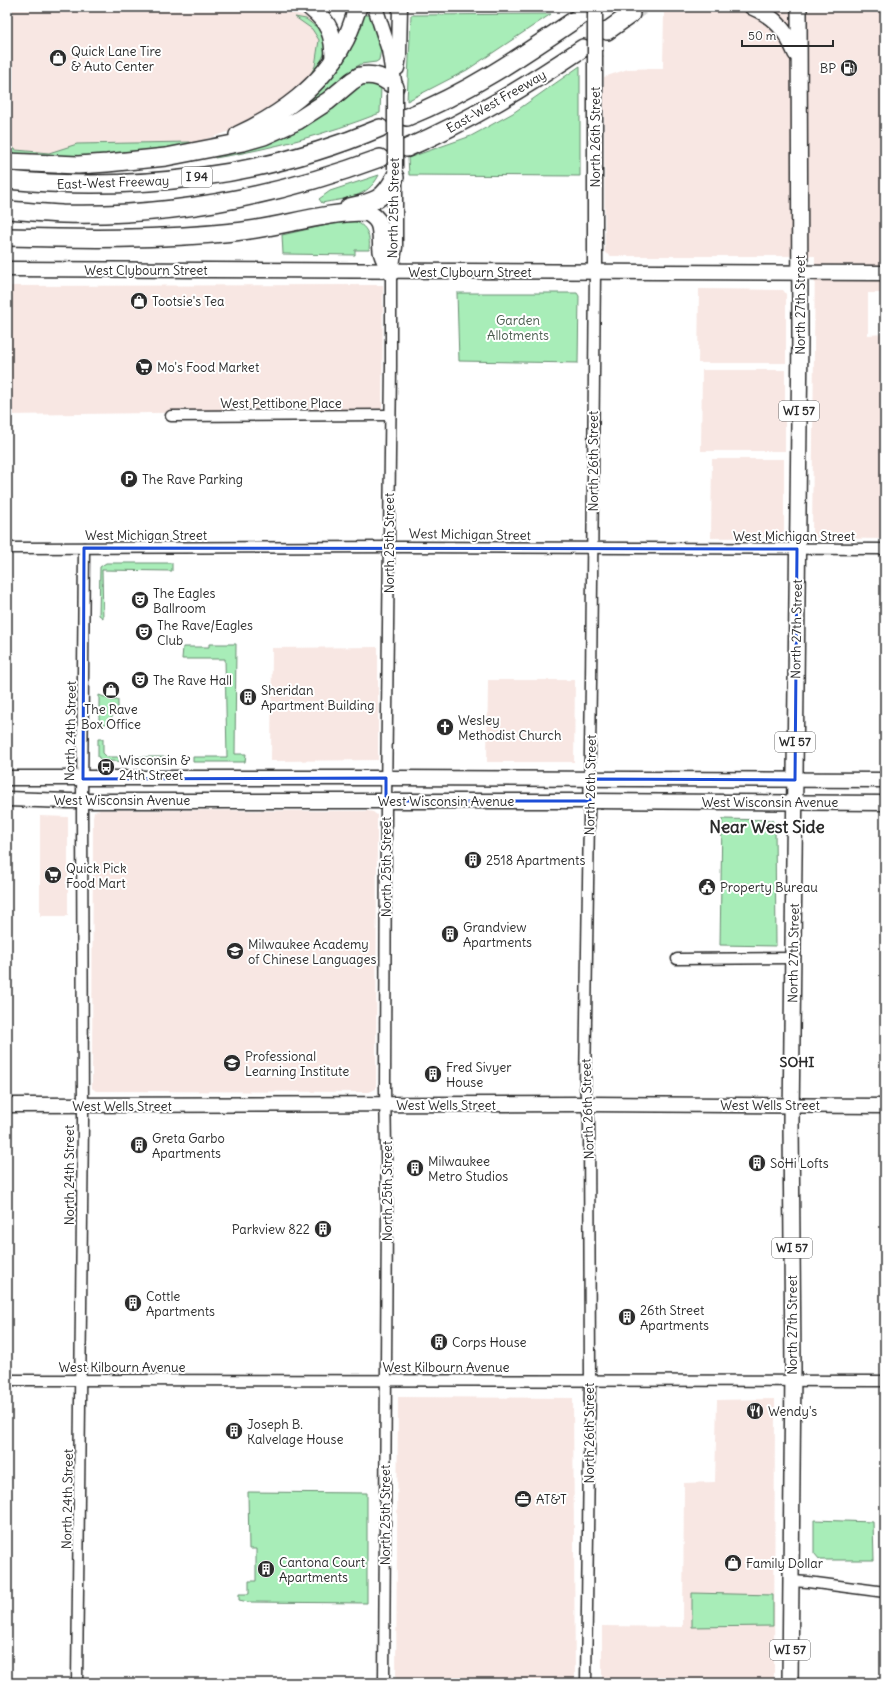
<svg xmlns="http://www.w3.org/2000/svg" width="892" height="1690" font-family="Delius,sans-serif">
	<rect width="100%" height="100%" fill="#fff"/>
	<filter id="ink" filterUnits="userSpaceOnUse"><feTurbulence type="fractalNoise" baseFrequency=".025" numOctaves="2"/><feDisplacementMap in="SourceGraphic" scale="8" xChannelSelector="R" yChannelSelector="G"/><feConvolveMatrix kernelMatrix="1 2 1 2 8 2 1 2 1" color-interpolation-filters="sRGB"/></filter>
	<g filter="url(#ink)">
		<g fill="#f8e7e3">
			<polygon points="7,10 271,11 297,14 306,16 318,24 313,29 318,38 319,43 313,71 296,89 277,104 235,129 222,134 193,143 189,142 77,144 49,153 16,150 7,144"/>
			<polygon points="664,11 885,11 885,293 868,293 868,335 885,334 885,539 812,538 815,256 611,256 605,253 604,77 628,69 663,68"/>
			<polygon points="383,285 382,410 7,415 7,286"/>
			<polygon points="699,289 783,290 786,294 786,363 698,363"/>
			<polygon points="702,370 785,370 785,451 701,451"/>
			<polygon points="712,459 784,459 784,530 780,537 711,538"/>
			<polygon points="378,647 378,760 271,761 272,648"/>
			<polygon points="488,680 575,680 574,762 487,762"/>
			<polygon points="100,810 368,811 373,812 377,815 376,1089 369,1092 96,1091 92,1088 93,817 94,812"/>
			<polygon points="40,816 68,817 68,916 40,916"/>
			<polygon points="398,1397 573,1398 575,1683 396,1683"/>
			<polygon points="775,1399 774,1683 602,1683 602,1626 683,1627 684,1483 715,1482 717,1400"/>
		</g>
		<g fill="#a8edb8" stroke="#6a8c72">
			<polygon points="551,14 467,70 407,101 411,15"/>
			<polygon points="363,15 370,15 381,49 379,60 376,62 361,64 354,68 329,91 299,112 297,109"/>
			<path d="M295 17 306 19 315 26 318 24C332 44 325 59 310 75L315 66 319 40 312 29Z"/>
			<polygon points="580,66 580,176 409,175 408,158 471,136 513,113"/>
			<path d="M361 84 362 85 371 84 381 87 380 113C327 134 271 149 215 158L214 155Z"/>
			<polygon points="189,142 193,143 134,156 7,157 7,144 16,150 49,153 77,144"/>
			<path d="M379 175C367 199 345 198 322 203L319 199 330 191Z"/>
			<path d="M349 220C366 223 371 234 369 250H355V255L283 254 282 235Z"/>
			<polygon points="457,293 577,293 579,296 578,363 459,361"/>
			<polygon points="106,563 172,563 172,571 102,570 103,618 99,615 100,567"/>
			<polygon points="209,644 236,644 235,754 246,754 245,762 193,762 193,757 227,757 225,659 182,659 183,647 209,647"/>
			<path d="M99 695 112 700H118V712H114C111 721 108 725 99 725Z"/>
			<polygon points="98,739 103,739 103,753 107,757 169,757 169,762 103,761 98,757"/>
			<polygon points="722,819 772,820 775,826 776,946 720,945"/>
			<polygon points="248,1492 367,1493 367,1603 248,1602 239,1600 239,1594 249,1594 249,1581 256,1581 256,1549 249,1549"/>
			<polygon points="814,1520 873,1522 874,1560 820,1560 814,1553"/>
			<polygon points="692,1593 773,1595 773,1626 692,1627"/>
		</g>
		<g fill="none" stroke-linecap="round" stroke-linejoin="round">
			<polyline stroke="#d5d5d5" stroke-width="17" stroke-dasharray="17 8" stroke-linecap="butt" points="631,14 641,7"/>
			<defs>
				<g id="street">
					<polyline points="171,416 390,415"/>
					<polyline points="7,548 403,547 885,549"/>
					<polyline points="677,959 793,958"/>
					<polyline points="7,1380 885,1381"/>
					<polyline points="790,1581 808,1582 885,1592"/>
					<polyline points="77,1683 83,1121 82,801 84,548"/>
					<polyline points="384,1683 387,1210 385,1087 386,801 391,366 391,272"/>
					<polyline points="586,1683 590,1381 589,1120 585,1087 591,682 595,271"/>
				</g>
				<g id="secondary">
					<polyline points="375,7 389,50 395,87"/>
					<polyline points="397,68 399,56 400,7"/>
					<polyline points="7,269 885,273"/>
					<polyline points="595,271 595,58"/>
					<polyline points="391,272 395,247 395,174"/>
					<polyline points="7,778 386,778 885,780"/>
					<polyline points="7,799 69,801 590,801 885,803"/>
					<polyline points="7,1105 587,1104 885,1106"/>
				</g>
				<g id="primary">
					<path d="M752 7C776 17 786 31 796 54"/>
					<polyline points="790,1683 793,1368 791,1122 800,335 799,7"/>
				</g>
				<g id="highway">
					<path d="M310 7C330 23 334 35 334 60"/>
					<polyline points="607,31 631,14"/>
					<path d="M407 117C470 92 526 53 582 15"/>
					<path d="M238 135C279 116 322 86 343 44 350 33 353 20 358 7"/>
					<path d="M407 148C471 120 525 87 583 48"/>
					<path d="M7 162 78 165 107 163 166 157 243 142 264 136 297 121 328 101 352 81 360 76C374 73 384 78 395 87"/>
					<path d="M7 180C132 192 263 178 380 128"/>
					<path d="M349 207C373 202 383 201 395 177"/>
					<path d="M7 210C25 211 43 213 62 214 170 217 278 196 380 158"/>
					<path d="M7 237C82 239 159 240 234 232 278 228 322 212 366 212 385 220 380 234 382 251 383 258 388 265 391 272"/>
				</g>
			</defs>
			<use href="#street" stroke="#2b2b2b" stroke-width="13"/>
			<use href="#secondary" stroke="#2b2b2b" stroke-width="17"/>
			<use href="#primary" stroke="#2b2b2b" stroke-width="18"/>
			<use href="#highway" stroke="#2b2b2b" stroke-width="20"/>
			<use href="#street" stroke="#fff" stroke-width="10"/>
			<use href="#secondary" stroke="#fff" stroke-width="14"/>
			<use href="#primary" stroke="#fff" stroke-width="15"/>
			<use href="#highway" stroke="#fff" stroke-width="17"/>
			<defs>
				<g id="secondary-bridge">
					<polyline points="595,58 595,7"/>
					<polyline points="395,87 395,169"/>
				</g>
			</defs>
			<use href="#secondary-bridge" stroke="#2b2b2b" stroke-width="17" stroke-linecap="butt"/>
			<use href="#secondary-bridge" stroke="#fff" stroke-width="14"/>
		</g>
	</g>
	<path fill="none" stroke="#1d4ed8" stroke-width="3" stroke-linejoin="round" d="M84 548 797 549 795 780 590 779V801H386V778L83 779Z"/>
	<defs>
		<symbol id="shop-disc" viewBox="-11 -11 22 22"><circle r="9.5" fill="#2b2b2b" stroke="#fff"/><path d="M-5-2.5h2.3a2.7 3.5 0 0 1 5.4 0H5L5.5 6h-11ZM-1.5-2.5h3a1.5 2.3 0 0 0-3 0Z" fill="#fff"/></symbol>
		<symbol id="fuel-disc" viewBox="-11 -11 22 22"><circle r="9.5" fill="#2b2b2b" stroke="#fff"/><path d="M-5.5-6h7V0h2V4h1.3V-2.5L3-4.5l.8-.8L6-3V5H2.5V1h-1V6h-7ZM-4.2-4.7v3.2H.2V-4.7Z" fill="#fff"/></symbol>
		<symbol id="supermarket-disc" viewBox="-11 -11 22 22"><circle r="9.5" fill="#2b2b2b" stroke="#fff"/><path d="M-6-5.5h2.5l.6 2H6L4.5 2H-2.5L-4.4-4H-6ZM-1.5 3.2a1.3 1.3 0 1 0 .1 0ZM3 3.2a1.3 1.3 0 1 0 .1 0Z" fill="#fff"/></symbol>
		<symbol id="parking-disc" viewBox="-11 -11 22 22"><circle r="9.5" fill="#2b2b2b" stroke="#fff"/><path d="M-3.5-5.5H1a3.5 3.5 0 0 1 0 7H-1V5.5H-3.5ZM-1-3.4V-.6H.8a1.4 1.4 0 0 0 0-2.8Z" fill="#fff"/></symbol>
		<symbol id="theatre-disc" viewBox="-11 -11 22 22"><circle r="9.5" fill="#2b2b2b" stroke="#fff"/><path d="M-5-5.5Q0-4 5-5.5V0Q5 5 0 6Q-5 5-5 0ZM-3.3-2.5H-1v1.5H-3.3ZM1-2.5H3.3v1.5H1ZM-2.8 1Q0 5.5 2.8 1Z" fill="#fff"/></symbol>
		<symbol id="building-disc" viewBox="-11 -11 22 22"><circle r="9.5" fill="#2b2b2b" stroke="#fff"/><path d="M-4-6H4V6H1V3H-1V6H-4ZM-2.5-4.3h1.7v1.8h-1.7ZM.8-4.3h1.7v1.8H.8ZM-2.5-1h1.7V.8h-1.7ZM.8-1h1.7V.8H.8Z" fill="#fff"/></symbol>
		<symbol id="church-disc" viewBox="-11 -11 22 22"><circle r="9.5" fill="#2b2b2b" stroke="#fff"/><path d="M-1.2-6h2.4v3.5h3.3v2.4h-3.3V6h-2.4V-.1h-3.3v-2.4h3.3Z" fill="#fff"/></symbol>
		<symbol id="bus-disc" viewBox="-11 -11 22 22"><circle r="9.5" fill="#2b2b2b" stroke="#fff"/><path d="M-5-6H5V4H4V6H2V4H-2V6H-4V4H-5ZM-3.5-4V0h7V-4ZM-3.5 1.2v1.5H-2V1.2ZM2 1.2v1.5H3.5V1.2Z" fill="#fff"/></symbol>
		<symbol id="civic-disc" viewBox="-11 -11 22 22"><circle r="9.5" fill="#2b2b2b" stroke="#fff"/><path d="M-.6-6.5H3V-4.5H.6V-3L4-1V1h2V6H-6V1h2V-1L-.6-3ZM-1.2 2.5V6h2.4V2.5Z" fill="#fff"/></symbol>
		<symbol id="school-disc" viewBox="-11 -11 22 22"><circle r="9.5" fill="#2b2b2b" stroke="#fff"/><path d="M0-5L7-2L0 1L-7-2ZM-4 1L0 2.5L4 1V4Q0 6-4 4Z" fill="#fff"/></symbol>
		<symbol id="restaurant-disc" viewBox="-11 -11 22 22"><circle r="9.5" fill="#2b2b2b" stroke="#fff"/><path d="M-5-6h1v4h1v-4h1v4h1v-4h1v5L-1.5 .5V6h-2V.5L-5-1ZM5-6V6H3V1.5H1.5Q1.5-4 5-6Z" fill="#fff"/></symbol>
		<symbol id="office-disc" viewBox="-11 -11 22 22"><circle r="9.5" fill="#2b2b2b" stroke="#fff"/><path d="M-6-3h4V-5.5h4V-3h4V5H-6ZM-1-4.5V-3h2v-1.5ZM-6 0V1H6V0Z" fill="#fff"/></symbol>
	</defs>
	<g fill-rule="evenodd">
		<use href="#shop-disc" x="48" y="48" width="20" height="20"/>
		<use href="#fuel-disc" x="839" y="58" width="20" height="20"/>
		<use href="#shop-disc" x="129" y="291" width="20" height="20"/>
		<use href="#supermarket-disc" x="134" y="357" width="20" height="20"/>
		<use href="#parking-disc" x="119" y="469" width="20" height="20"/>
		<use href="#theatre-disc" x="130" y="590" width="20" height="20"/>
		<use href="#theatre-disc" x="134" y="622" width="20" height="20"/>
		<use href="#theatre-disc" x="130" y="670" width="20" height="20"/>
		<use href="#shop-disc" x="101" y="680" width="20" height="20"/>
		<use href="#building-disc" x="238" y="687" width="20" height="20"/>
		<use href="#church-disc" x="435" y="717" width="20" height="20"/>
		<use href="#bus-disc" x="96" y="757" width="20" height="20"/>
		<use href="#building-disc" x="463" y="850" width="20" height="20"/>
		<use href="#supermarket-disc" x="43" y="865" width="20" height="20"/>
		<use href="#civic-disc" x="697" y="877" width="20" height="20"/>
		<use href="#building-disc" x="440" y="924" width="20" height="20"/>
		<use href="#school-disc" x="225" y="941" width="20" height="20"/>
		<use href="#school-disc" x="222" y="1053" width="20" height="20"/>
		<use href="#building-disc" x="423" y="1064" width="20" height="20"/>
		<use href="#building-disc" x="129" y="1135" width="20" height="20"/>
		<use href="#building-disc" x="747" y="1153" width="20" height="20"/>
		<use href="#building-disc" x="405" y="1158" width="20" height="20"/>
		<use href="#building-disc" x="313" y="1219" width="20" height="20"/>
		<use href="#building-disc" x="123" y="1293" width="20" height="20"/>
		<use href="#building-disc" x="617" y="1307" width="20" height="20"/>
		<use href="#building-disc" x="429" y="1332" width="20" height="20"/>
		<use href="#restaurant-disc" x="745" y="1401" width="20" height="20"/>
		<use href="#building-disc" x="224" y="1421" width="20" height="20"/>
		<use href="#office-disc" x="513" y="1489" width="20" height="20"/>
		<use href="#shop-disc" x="723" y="1553" width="20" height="20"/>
		<use href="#building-disc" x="256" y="1559" width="20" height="20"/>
	</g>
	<g text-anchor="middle" stroke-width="4" stroke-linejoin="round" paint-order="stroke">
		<g fill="#fff" stroke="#6b6b6b" stroke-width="1">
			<rect x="182" y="167" width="30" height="20" rx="3"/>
			<rect x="779" y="401" width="40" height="20" rx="3"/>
			<rect x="775" y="732" width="40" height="20" rx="3"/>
			<rect x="772" y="1238" width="40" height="20" rx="3"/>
			<rect x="770" y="1640" width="40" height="20" rx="3"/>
		</g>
		<g font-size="12" font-weight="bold" fill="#2b2b2b">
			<text x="197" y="181">I 94</text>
			<text x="799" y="415">WI 57</text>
			<text x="795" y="746">WI 57</text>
			<text x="792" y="1252">WI 57</text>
			<text x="790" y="1654">WI 57</text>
		</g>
		<g font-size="13" fill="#2b2b2b" stroke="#fff" text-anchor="start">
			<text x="71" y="56">Quick Lane Tire<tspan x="71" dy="15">&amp; Auto Center</tspan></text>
			<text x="836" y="73" text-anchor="end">BP</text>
			<text x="152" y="306">Tootsie's Tea</text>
			<text x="157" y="372">Mo's Food Market</text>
			<text x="142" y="484">The Rave Parking</text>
			<text x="153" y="598">The Eagles<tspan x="153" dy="15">Ballroom</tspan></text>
			<text x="157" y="630">The Rave/Eagles<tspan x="157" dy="15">Club</tspan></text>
			<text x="153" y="685">The Rave Hall</text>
			<text x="261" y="695">Sheridan<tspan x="261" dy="15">Apartment Building</tspan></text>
			<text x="111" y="714" text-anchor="middle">The Rave<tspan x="111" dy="15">Box Office</tspan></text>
			<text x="458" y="725">Wesley<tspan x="458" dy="15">Methodist Church</tspan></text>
			<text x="119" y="765">Wisconsin &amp;<tspan x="119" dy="15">24th Street</tspan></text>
			<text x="486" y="865">2518 Apartments</text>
			<text x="66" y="873">Quick Pick<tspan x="66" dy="15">Food Mart</tspan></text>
			<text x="720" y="892">Property Bureau</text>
			<text x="463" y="932">Grandview<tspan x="463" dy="15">Apartments</tspan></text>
			<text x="248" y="949">Milwaukee Academy<tspan x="248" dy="15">of Chinese Languages</tspan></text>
			<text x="245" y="1061">Professional<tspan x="245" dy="15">Learning Institute</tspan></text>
			<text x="446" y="1072">Fred Sivyer<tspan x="446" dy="15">House</tspan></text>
			<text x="152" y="1143">Greta Garbo<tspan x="152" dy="15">Apartments</tspan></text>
			<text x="428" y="1166">Milwaukee<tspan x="428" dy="15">Metro Studios</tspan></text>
			<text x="770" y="1168">SoHi Lofts</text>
			<text x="310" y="1234" text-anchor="end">Parkview 822</text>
			<text x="146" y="1301">Cottle<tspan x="146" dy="15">Apartments</tspan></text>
			<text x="640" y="1315">26th Street<tspan x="640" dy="15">Apartments</tspan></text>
			<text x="452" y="1347">Corps House</text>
			<text x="768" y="1416">Wendy's</text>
			<text x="247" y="1429">Joseph B.<tspan x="247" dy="15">Kalvelage House</tspan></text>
			<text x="536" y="1504">AT&amp;T</text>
			<text x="279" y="1567">Cantona Court<tspan x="279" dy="15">Apartments</tspan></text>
			<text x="746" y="1568">Family Dollar</text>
		</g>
		<g font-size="13" fill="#2b2b2b" stroke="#fff">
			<text transform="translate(496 101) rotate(-30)" y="5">East-West Freeway</text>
			<text transform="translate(595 137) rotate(-90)" y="5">North 26th Street</text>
			<text transform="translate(113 182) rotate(-2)" y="5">East-West Freeway</text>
			<text transform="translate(393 208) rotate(-89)" y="5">North 25th Street</text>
			<text x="146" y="275">West Clybourn Street</text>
			<text x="470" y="277">West Clybourn Street</text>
			<text transform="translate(800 305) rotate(-90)" y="5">North 27th Street</text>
			<text x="281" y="408">West Pettibone Place</text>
			<text transform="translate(593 461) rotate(-90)" y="5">North 26th Street</text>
			<text transform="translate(470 534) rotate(1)" y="5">West Michigan Street</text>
			<text x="146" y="540">West Michigan Street</text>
			<text x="794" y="541">West Michigan Street</text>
			<text transform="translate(389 543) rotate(-90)" y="5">North 25th Street</text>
			<text transform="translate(796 629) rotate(-89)" y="5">North 27th Street</text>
			<text transform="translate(70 731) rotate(-89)" y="5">North 24th Street</text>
			<text transform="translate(590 785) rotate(-89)" y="5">North 26th Street</text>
			<text x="122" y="805">West Wisconsin Avenue</text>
			<text x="446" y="806">West Wisconsin Avenue</text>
			<text x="770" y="807">West Wisconsin Avenue</text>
			<text transform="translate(386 867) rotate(-90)" y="5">North 25th Street</text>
			<text transform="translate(793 953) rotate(-89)" y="5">North 27th Street</text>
			<text x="446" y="1110">West Wells Street</text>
			<text x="770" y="1110">West Wells Street</text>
			<text x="122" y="1111">West Wells Street</text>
			<text transform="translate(587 1109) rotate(-92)" y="5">North 26th Street</text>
			<text transform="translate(69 1175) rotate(-90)" y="5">North 24th Street</text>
			<text transform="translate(387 1191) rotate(-90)" y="5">North 25th Street</text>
			<text transform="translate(792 1325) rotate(-90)" y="5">North 27th Street</text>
			<text x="122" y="1372">West Kilbourn Avenue</text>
			<text x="446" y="1372">West Kilbourn Avenue</text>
			<text transform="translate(589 1433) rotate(-90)" y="5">North 26th Street</text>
			<text transform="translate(67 1499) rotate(-89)" y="5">North 24th Street</text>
			<text transform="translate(385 1515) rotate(-90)" y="5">North 25th Street</text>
		</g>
		<g font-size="13" fill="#4a5c4e" stroke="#fff">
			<text x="518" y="325">Garden<tspan x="518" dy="15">Allotments</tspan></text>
		</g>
		<g font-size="14" font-weight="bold" fill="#2b2b2b" stroke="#fff">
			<text x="797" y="1067">SOHI</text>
		</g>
		<g font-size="17" font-weight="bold" fill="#2b2b2b" stroke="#fff">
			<text x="767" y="833">Near West Side</text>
		</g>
	</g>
	<rect width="892" height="1690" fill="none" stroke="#fff" stroke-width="24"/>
	<rect x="12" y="12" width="868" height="1666" fill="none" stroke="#2b2b2b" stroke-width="1.5" filter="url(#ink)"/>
	<path d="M742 40v6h91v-6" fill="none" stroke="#2b2b2b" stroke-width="2"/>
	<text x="748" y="40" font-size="12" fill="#2b2b2b" stroke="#ffffff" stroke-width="3" paint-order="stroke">50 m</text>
</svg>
